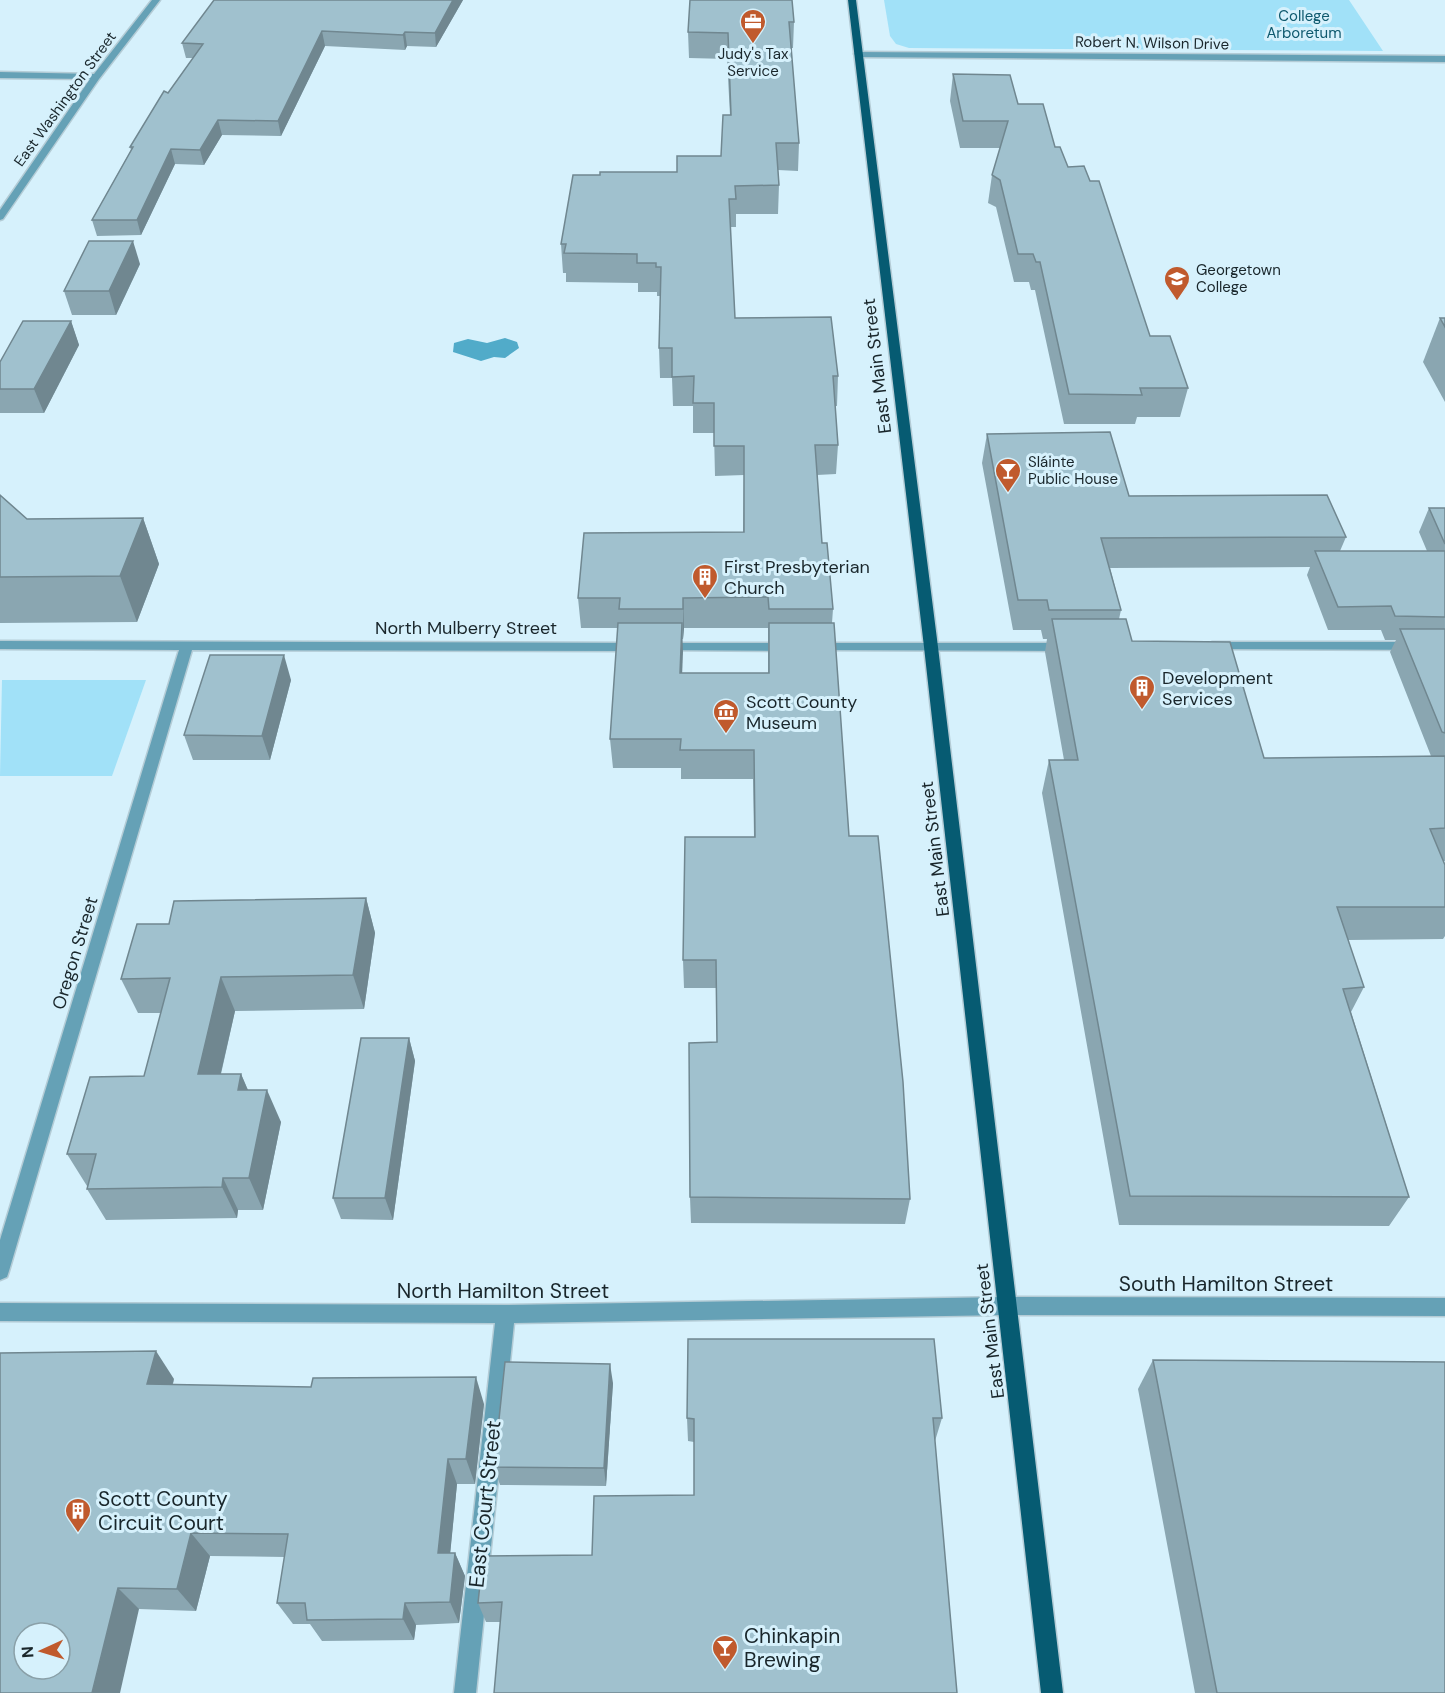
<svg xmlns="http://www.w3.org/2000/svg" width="1445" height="1693" font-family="'DM Sans',sans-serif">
	<rect width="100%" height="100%" fill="#d6f1fc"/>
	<g fill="#a1e1f8">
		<polygon points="884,0 1349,0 1383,51 909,48 896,44 890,36"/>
		<polygon points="2,680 146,680 112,776 0,776"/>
	</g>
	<polygon fill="#51abc9" points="505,338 517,342 519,348 505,358 494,357 481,361 453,352 454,343 468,339 487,343"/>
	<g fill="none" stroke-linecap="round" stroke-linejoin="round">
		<defs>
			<g id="minor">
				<polygon points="152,0 160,0 99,79 3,219 0,220 0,210 90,79 0,78 0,72 94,74"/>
				<polygon points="855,52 1445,56 1445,62 858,57 854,54"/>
				<polygon points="0,641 636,643 643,647 636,651 192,650 9,1271 7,1277 0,1280 0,1240 179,650 0,649"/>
				<polygon points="1212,642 1445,642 1445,650 1207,649 1205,646"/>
				<polygon points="663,643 786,643 793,647 786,651 658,650 656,647"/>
				<polygon points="816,643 1065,643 1072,647 1065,651 811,650 809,647"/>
				<polygon points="1007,1297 1445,1298 1445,1316 1007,1315 514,1323 476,1693 454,1693 495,1323 0,1321 0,1303 505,1305"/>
			</g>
			<polygon id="major" points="848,0 856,0 938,647 1063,1693 1041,1693 924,647"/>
		</defs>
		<use href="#minor" stroke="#b4ccd6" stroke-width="3"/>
		<use href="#major" stroke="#b4ccd6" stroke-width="3"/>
		<use href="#minor" fill="#65a1b6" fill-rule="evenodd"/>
		<use href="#major" fill="#065b72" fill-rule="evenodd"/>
	</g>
	<g fill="#8aa6b1" fill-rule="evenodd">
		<polygon points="463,0 436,47 407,46 405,50 325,46 281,136 222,135 204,165 175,164 141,235 97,236 92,220 131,150 130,147 193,58 186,58 182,43"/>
		<path d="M794 22 793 48H791L799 143 798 171 778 170 779 185 778 214H736V227H730L735 318 838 376 837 406H835L838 445 836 474 817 475 822 543 833 609 832 623 849 836 910 1199 905 1224 691 1223 690 1197 717 1042 716 988H684L683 960 754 837 753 779H681V768H613L610 739 618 628H581L578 598 743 532 744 475 715 476 714 433H693V406H673L672 378H660L659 348 661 296H657V292H638V283L566 282V273H563L561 244 600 175 677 172 721 156 730 115 727 59 689 58 688 32ZM684 628H768V673H682V639H683Z"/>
		<polygon points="953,74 1018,104 1055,147 1068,167 1150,336 1188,388 1180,417 1137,417 1135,424 1064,424 1035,290 1031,290 1029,282 1014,282 996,207 988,203 992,175 1000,148 960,148 950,101"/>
		<polygon points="140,264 116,315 72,315 64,291"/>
		<polygon points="1440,318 1445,318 1445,402 1423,362"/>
		<polygon points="71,321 79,345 44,413 0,413 0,362"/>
		<path d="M987 434 1129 496 1346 537 1340 551H1427L1419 532 1429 508H1445V861H1443L1445 865V936L1443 939 1348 940 1364 987 1351 1012 1409 1197 1389 1226 1119 1225 1042 793 1049 760H1064L1045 652 1047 639H1043L1041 630H1013L982 463ZM1310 567 1307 575 1328 630H1381L1385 640H1396L1390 652 1431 756 1264 758 1132 641 1119 619 1121 610 1110 568Z"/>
		<polygon points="0,495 27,519 143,518 159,564 137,622 0,623"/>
		<polygon points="291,680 270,760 193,760 184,735"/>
		<polygon points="366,898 375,933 364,1009 235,1011 221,1074 241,1074 248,1090 281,1122 263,1210 238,1210 237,1218 106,1220 87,1189 87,1186 67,1154 144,1076 161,1013 138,1013 121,979 169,924"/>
		<polygon points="409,1038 415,1061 393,1220 341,1219 333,1198"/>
		<polygon points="1153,1360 1445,1693 1195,1693 1138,1389"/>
		<polygon points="174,1379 173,1384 484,1404 475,1484 457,1484 450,1553 455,1553 465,1576 459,1623 416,1625 414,1640 322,1641 310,1624 293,1624 277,1603 285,1557 210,1556 196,1611 139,1609 0,1693"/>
		<polygon points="613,1383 606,1486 500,1485 494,1467"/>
		<polygon points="687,1418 942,1418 935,1441 500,1622 486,1622 478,1603 592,1555 694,1495 694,1442 688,1441"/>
	</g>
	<g fill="#708790">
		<polygon points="453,0 463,0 436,47 435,33"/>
		<polygon points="322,31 325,46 281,136 278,121"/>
		<polygon points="405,32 407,46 405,50 403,35"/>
		<polygon points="218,120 222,135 204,165 200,150"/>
		<polygon points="171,149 175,164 141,235 137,220"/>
		<polygon points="133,241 140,264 116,315 109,291"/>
		<polygon points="71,321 79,345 44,413 34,389"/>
		<polygon points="143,518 159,564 137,622 120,576"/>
		<polygon points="683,598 684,628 683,639"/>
		<polygon points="682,623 683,652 681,703 680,673"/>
		<polygon points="284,655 291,680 270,760 262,736"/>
		<polygon points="366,898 375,933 364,1009 353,975"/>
		<polygon points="221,977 235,1011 213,1107 198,1074"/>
		<polygon points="409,1038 415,1061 393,1220 385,1198"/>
		<polygon points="241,1074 255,1107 238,1090"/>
		<polygon points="267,1090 281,1122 263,1210 249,1178"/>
		<polygon points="223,1178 238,1210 237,1218 222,1187"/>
		<polygon points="156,1351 174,1379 165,1410 147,1384"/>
		<polygon points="610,1364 613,1383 606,1486 604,1468"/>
		<polygon points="476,1377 484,1404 475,1484 466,1459"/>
		<polygon points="448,1459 457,1484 448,1576 438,1553"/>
		<polygon points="191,1533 210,1556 196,1611 177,1589"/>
		<polygon points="455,1553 465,1576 459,1623 450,1602"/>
		<polygon points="118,1588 139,1609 120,1693 92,1693"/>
		<polygon points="405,1603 416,1625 414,1640 403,1619"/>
	</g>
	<g fill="#a0c1ce" stroke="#708790" stroke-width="1.5" fill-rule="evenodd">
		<polygon points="214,0 453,0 435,33 405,32 403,35 322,31 278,121 218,120 200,150 171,149 137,220 92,220 133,147 130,147 164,91 168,93 203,44 182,43"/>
		<polygon points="690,0 792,0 794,22 789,22 799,143 776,143 779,185 735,186 736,199 729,199 735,318 831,317 838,376 833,376 838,445 815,445 822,543 827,543 833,609 769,609 768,597 683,598 683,609 619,609 620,598 578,598 584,533 744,532 744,446 714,446 714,403 693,403 694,376 672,377 672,348 659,348 661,267 656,267 656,263 637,263 637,254 564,253 566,244 561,244 573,175 600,175 600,172 677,172 677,156 721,156 723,115 731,115 728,33 688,32"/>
		<polygon points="953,74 1010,75 1018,104 1043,104 1055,147 1060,147 1068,167 1084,166 1090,181 1099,181 1150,336 1170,336 1188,388 1140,388 1142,395 1069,394 1040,262 1036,262 1033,254 1018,254 1000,180 992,175 1008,121 963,121"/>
		<polygon points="89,241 133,241 109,291 64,291"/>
		<polygon points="1440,318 1445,318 1445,327"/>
		<polygon points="23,321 71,321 34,389 0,389 0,362"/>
		<polygon points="1110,432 1129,496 1327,495 1346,537 1101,538 1121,610 1049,610 1047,600 1018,600 987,434"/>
		<polygon points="0,495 27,519 143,518 120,576 0,577"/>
		<polygon points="1429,508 1445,508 1445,544"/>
		<polygon points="1315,551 1445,551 1445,617 1395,616 1391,606 1338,607"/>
		<polygon points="1052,619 1126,619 1132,641 1230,642 1264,758 1445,756 1445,828 1430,829 1445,865 1445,907 1337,907 1364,987 1343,989 1409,1197 1130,1196 1049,760 1078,760"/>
		<polygon points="618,623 682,623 680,673 769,673 769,623 834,623 849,836 878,836 903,1082 910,1199 690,1197 689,1043 717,1042 716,960 683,960 685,837 755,837 754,750 680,750 681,739 610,739"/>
		<polygon points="1400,629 1445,629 1445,733 1442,732"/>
		<polygon points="210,655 284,655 262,736 184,735"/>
		<polygon points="366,898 353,975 221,977 198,1074 241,1074 238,1090 267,1090 249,1178 223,1178 222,1187 87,1189 96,1154 67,1154 90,1077 144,1076 170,978 121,979 137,924 169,924 174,901"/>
		<polygon points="361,1038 409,1038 385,1198 333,1198"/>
		<polygon points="688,1339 934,1339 942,1418 933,1418 957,1693 494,1693 502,1602 478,1603 483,1556 592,1555 594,1496 694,1495 694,1419 687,1418"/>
		<path d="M156 1351 147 1384 311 1387 313 1378 476 1377 466 1459H448L438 1553H455L450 1602 405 1603 403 1619 307 1620 305 1603H277L288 1534 191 1533 177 1589 118 1588 92 1693H0V1353ZM24 1633H60V1669H24Z"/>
		<polygon points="1153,1360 1445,1362 1445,1693 1217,1693"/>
		<polygon points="505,1362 610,1364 604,1468 494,1467"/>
	</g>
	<defs>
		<symbol id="office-pin" viewBox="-11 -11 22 30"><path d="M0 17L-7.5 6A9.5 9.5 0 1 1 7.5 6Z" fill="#c05a2d" stroke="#d6f1fc"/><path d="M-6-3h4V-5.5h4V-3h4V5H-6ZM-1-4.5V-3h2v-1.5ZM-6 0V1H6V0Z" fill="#fff"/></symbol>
		<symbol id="university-pin" viewBox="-11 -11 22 30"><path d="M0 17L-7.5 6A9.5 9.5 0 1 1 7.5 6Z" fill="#c05a2d" stroke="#d6f1fc"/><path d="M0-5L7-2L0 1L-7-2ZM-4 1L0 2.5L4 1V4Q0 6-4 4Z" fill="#fff"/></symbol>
		<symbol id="bar-pin" viewBox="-11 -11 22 30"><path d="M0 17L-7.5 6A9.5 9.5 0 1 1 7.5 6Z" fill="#c05a2d" stroke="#d6f1fc"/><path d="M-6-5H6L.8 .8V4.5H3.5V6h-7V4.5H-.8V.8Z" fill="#fff"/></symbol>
		<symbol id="building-pin" viewBox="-11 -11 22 30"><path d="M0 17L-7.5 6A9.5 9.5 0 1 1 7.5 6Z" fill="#c05a2d" stroke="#d6f1fc"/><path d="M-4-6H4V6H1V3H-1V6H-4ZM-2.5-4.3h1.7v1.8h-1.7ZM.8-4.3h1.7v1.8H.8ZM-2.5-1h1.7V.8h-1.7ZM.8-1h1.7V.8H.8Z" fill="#fff"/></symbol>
		<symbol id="museum-pin" viewBox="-11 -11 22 30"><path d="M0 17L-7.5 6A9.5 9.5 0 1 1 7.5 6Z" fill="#c05a2d" stroke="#d6f1fc"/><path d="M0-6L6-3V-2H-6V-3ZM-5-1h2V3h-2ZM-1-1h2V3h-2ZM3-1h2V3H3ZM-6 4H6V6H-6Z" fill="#fff"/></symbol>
	</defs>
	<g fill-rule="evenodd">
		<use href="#office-pin" x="738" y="7" width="30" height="40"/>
		<use href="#university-pin" x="1162" y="264" width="30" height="40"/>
		<use href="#bar-pin" x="993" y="456" width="30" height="40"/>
		<use href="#building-pin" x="690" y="562" width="30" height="40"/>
		<use href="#building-pin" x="1127" y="673" width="30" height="40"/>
		<use href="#museum-pin" x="711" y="697" width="30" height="40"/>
		<use href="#building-pin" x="63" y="1496" width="30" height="40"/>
		<use href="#bar-pin" x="710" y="1633" width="30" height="40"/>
	</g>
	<g text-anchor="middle" stroke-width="6" stroke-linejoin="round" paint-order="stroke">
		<g font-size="15" fill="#0f5a6f" stroke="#d6f1fc">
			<text x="1304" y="21">College<tspan x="1304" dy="17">Arboretum</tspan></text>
		</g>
		<g font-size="15" fill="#19262b" stroke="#d6f1fc">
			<text transform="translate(1152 43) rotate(1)" y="5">Robert N. Wilson Drive</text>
			<text transform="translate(65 99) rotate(-54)" y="5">East Washington Street</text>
		</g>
		<g font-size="15" fill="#19262b" stroke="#d6f1fc" text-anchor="start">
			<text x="753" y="59" text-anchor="middle">Judy's Tax<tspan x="753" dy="17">Service</tspan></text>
			<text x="1196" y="275">Georgetown<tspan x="1196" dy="17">College</tspan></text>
			<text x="1028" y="467">Sláinte<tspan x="1028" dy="17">Public House</tspan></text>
		</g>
		<g font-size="18" fill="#19262b" stroke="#d6f1fc">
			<text transform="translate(877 366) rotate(-97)" y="6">East Main Street</text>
			<text x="466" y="634">North Mulberry Street</text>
			<text transform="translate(935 849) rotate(-97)" y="6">East Main Street</text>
			<text transform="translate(75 953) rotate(-73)" y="6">Oregon Street</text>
			<text transform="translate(990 1331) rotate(-97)" y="6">East Main Street</text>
		</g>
		<g font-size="18" fill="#19262b" stroke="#d6f1fc" text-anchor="start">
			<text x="724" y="573">First Presbyterian<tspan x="724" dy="21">Church</tspan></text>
			<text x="1162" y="684">Development<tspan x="1162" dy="21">Services</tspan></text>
			<text x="746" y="708">Scott County<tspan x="746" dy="21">Museum</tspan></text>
		</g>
		<g font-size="21" fill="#19262b" stroke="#d6f1fc">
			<text x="1226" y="1291">South Hamilton Street</text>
			<text x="503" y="1298">North Hamilton Street</text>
			<text transform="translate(485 1504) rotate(-84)" y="7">East Court Street</text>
		</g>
		<g font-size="21" fill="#19262b" stroke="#d6f1fc" text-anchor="start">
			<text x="98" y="1506">Scott County<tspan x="98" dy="24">Circuit Court</tspan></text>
			<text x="744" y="1643">Chinkapin<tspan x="744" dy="24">Brewing</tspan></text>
		</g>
	</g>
	<g transform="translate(42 1651) rotate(266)"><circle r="28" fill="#d6f1fc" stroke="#8aa0a8" stroke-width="1.5"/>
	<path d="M0-4.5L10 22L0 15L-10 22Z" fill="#c05a2d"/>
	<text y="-9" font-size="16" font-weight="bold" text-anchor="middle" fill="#19262b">N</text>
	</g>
</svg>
